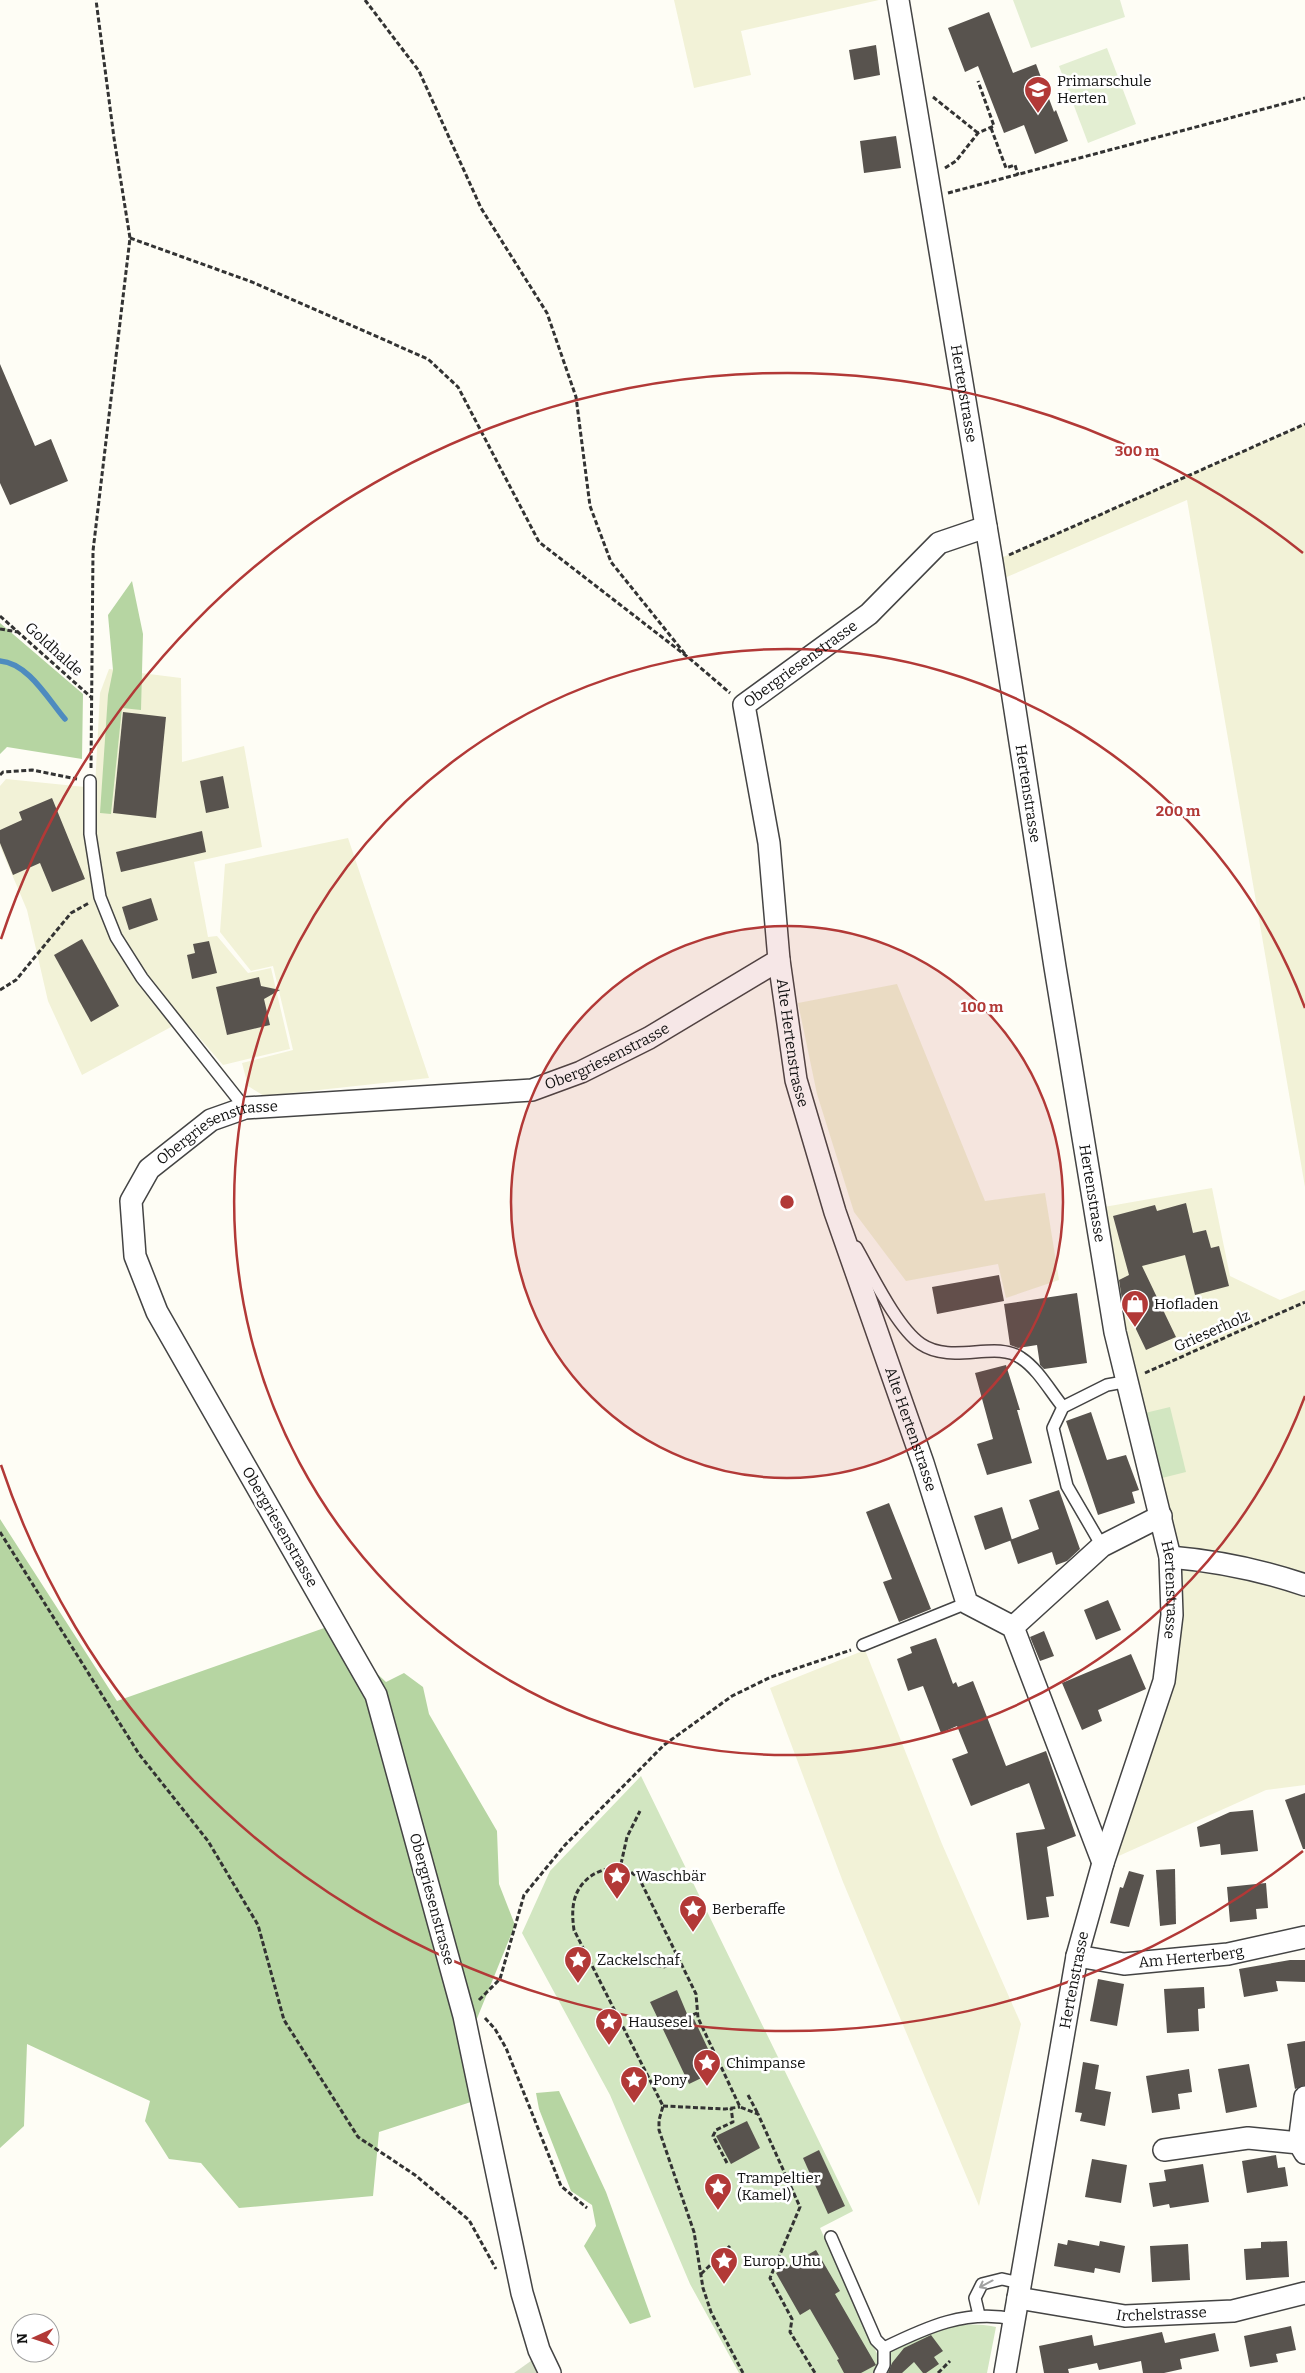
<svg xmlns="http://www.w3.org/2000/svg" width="1305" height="2373" font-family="Bitter,serif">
	<rect width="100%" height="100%" fill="#fefdf5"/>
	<g fill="#f2f2d7">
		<polygon points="674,0 879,0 741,31 751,75 694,88"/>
		<polygon points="1305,424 1305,1187 1187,500 1002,579 1104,1207 1212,1188 1230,1276 1280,1300 1305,1290 1305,1785 1266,1790 1103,1863 1172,1615 1129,1381 992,562"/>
		<polygon points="109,669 181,678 182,762 244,746 262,847 194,862 208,937 217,936 248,973 271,968 290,1049 223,1065 184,1020 82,1075 48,1001 27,910 0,846 0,786 6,779 95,788 100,693"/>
		<polygon points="348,838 429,1078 264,1096 248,1086 242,1063 293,1050 273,966 251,971 220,932 225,864"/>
		<polygon points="897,984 985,1201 1045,1193 1059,1280 1006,1298 998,1264 906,1281 854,1212 817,1094 798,1003"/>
		<polygon points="865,1650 942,1844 1021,2024 979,2206 843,1882 770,1688"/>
	</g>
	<g fill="#d2e6c1">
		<polygon points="1170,1407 1186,1472 1162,1478 1145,1413"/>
		<path d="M641 1776 853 2211 820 2228 878 2356C923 2340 944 2317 996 2327L987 2373H739L690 2284 610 2095 522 1933 550 1871Z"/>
	</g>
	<g fill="#b6d5a2">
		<polygon points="132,581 143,634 141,710 122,708 111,814 100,813 108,695 113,670 108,615"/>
		<polygon points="0,623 83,694 82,759 7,747 0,754"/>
		<polygon points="0,1519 117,1701 327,1627 386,1682 404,1673 423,1687 429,1714 497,1831 499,1884 515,1925 465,2048 474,2101 379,2132 373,2196 239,2208 201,2163 169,2159 145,2121 150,2101 27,2044 24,2126 0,2148"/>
		<polygon points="559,2091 606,2192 651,2317 630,2324 584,2246 596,2226 592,2205 571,2191 539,2109 536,2093"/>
	</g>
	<polygon fill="#d6dfc7" points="535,2358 541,2373 514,2373"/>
	<g fill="#e3eed2">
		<polygon points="1013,0 1120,0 1125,17 1031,48"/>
		<polygon points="1107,48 1136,124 1088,143 1059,66"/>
	</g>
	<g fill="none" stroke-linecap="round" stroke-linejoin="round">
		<path stroke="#4e8bbf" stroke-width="5.5" d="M0 661C28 663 48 699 65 719"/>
	</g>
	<g fill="#58534e">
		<polygon points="989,12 1013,73 1036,64 1054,112 1056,110 1068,141 1035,154 1024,125 1004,133 978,66 965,72 948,28"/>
		<polygon points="876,45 880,75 854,80 849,50"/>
		<polygon points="896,136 901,168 864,173 860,141"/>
		<polygon points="0,364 35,446 51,439 68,481 10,505 0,483"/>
		<polygon points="123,712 166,717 156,818 113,813"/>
		<polygon points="223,776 229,808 206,813 200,781"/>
		<polygon points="52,798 85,879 52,892 40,863 13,875 0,843 0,830 22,820 19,812"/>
		<polygon points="202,831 206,852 121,872 116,852"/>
		<polygon points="151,898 158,920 129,930 122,907"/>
		<polygon points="82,939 119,1006 91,1022 54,955"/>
		<polygon points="209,941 217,973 192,979 187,955 195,953 193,944"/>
		<polygon points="259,977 261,986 280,990 264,999 270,1025 227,1035 216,987"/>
		<polygon points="1186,1203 1193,1233 1206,1230 1211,1248 1219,1246 1229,1286 1195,1295 1185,1255 1142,1266 1176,1337 1146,1350 1122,1300 1119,1280 1129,1275 1113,1216 1155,1205 1157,1211"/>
		<polygon points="999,1275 1004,1301 937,1314 932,1287"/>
		<polygon points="1077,1293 1087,1363 1044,1369 1040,1365 1037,1345 1018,1348 1010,1345 1004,1304"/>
		<polygon points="1006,1365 1020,1410 1017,1410 1032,1463 987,1475 977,1444 993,1439 975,1373"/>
		<polygon points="1091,1412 1107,1460 1126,1455 1139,1490 1132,1492 1135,1503 1098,1515 1066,1421"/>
		<polygon points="1059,1490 1080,1549 1067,1561 1056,1565 1052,1552 1018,1564 1010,1540 1039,1529 1029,1500"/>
		<polygon points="889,1503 931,1609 899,1622 883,1582 892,1579 866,1512"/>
		<polygon points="1002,1507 1012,1540 985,1550 974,1516"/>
		<polygon points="1108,1600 1121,1630 1096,1640 1084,1610"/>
		<polygon points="1044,1631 1054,1656 1040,1661 1030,1637"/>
		<polygon points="936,1638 953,1684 956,1682 958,1687 973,1681 1006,1766 1046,1751 1076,1836 1047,1847 1054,1896 1046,1897 1049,1917 1027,1920 1016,1833 1045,1829 1029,1783 971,1806 952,1759 968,1753 957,1726 941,1733 923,1686 908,1691 897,1659 912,1653 910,1647"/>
		<polygon points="1131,1654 1146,1689 1098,1710 1102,1721 1082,1730 1062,1683"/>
		<polygon points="1305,1793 1305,1849 1303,1849 1285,1800"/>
		<polygon points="1253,1810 1258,1851 1221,1855 1220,1844 1200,1847 1197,1827 1230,1812"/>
		<polygon points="1175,1869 1176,1924 1160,1926 1156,1870"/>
		<polygon points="1129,1871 1144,1875 1129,1927 1110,1923 1120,1887 1123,1888"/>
		<polygon points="1266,1883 1268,1908 1256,1909 1257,1919 1230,1922 1227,1887"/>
		<polygon points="1290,1960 1305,1960 1305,1982 1276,1981 1278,1991 1244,1997 1239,1969"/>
		<polygon points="1098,1979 1124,1984 1117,2026 1090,2021"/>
		<polygon points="1204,1987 1205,2008 1198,2009 1199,2031 1167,2033 1164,1989"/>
		<polygon points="677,1990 690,2021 694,2019 718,2070 689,2084 650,2002"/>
		<polygon points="1305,2041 1305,2085 1295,2089 1287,2044"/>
		<polygon points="1083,2062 1099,2065 1095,2089 1111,2092 1105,2126 1080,2121 1082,2113 1075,2112"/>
		<polygon points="1249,2064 1257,2107 1226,2113 1218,2069"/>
		<polygon points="1189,2069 1192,2092 1178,2094 1180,2109 1152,2113 1146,2076"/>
		<polygon points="747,2121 760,2148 731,2164 716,2136"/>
		<polygon points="819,2150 845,2206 828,2214 803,2158"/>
		<polygon points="1276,2155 1278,2168 1285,2167 1288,2186 1247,2193 1242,2161"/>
		<polygon points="1092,2159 1127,2165 1121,2203 1085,2197"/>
		<polygon points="1203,2164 1209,2202 1170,2208 1169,2204 1153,2207 1149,2183 1166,2181 1164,2170"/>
		<polygon points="1068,2240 1099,2246 1100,2241 1125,2246 1120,2273 1095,2268 1094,2273 1054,2266 1058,2243 1067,2245"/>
		<polygon points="1287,2241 1289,2277 1246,2280 1244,2249 1261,2248 1261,2242"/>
		<polygon points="1188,2244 1190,2280 1152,2282 1150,2246"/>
		<polygon points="816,2250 840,2291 835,2294 876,2365 861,2373 844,2373 837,2360 839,2359 810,2309 800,2315 776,2273"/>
		<polygon points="1291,2326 1296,2350 1276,2354 1278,2362 1250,2367 1244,2336"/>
		<polygon points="1162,2332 1165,2343 1215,2333 1219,2351 1180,2359 1182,2369 1164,2373 1143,2373 1141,2361 1099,2370 1097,2363 1068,2369 1069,2373 1044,2373 1039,2346 1092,2335 1094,2346"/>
		<polygon points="931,2335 943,2351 934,2357 939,2364 926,2373 923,2373 914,2362 902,2373 888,2373 892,2363 904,2348"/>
	</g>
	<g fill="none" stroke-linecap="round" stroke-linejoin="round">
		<defs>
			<g id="lane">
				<polyline points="90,781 90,834 100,897 116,937 142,978 245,1108"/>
				<path d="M856 1247C871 1273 897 1328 921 1344 952 1365 996 1340 1021 1358 1038 1369 1050 1391 1063 1407"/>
				<polyline points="1102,1546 1067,1486 1053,1428 1063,1407 1107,1385 1129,1381"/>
				<polyline points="863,1645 967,1603"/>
				<path d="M831 2237 876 2340 884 2348C927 2327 966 2309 1014 2319"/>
				<polyline points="979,2315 975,2298 982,2284 1002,2279 1020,2283"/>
				<polyline points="880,2373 884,2365 884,2348"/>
			</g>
			<g id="street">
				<path id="s1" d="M898 0 992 562 1055 967 1106 1277 1115 1332 1170 1557 1172 1615 1164 1681 1103 1863 1077 1956 1005 2373"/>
				<path id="s2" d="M779 960 796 1080 835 1212 923 1463 967 1603 1013 1627 1103 1863"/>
				<path d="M1170 1557C1217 1561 1261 1570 1305 1585"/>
				<polyline points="1013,1627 1102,1546 1161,1516"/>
				<path id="s3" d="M1077 1956 1124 1964 1228 1954 1305 1937"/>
				<polyline points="1299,2143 1305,2097"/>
				<polyline points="1164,2150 1248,2138 1299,2143 1305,2153"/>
				<path id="s4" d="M1018 2298 1125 2316 1233 2311 1305 2293"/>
				<path id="s5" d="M550 2373 539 2350 522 2293 464 2016 376 1695 157 1312 135 1256 131 1201 149 1169 211 1120 245 1108 532 1090 581 1072 649 1038 779 960 769 843 744 705 869 614 939 543 986 527"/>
			</g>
		</defs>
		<use href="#lane" stroke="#444" stroke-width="14"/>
		<use href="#street" stroke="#444" stroke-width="24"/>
		<g stroke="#333" stroke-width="3" stroke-dasharray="5 2.5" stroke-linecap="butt">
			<polyline points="365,0 419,71 481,208 547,313 576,397 590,506 611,562 685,654"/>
			<polyline points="933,97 978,133"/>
			<polyline points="991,128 1006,168 1015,165 1018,175"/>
			<polyline points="945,168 956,161 978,133 994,126 978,81"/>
			<polyline points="948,193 1305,98"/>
			<polyline points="130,238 252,282 428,359 458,387 539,542 689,658 730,693"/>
			<polyline points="1009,555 1305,424"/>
			<polyline points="0,616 92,698"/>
			<polyline points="0,629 18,632"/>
			<polyline points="91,768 93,551 130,238 114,138 96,0"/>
			<polyline points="0,775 3,772 32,770 77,779"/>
			<polyline points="0,990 16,980 71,913 89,903"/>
			<polyline points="1145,1373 1305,1302"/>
			<polyline points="0,1532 139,1754 208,1841 258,1925 284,2020 358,2137 415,2175 469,2220 496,2269"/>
			<polyline points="621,1864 627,1837 640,1811"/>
			<polyline points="648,1956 651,1965 664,1967 679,1960"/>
			<polyline points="479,2000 500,1979 524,1895 565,1845 664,1745 732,1696 771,1677 851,1650"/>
			<polyline points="485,2018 495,2029 506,2048 561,2186 587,2208"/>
			<polyline points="666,2027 697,2013"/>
			<polyline points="748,2095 758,2114"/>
			<polyline points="663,2106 725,2109 740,2107"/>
			<polyline points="727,2163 713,2136 716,2130 733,2122 731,2108"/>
			<polyline points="701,2274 730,2246"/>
			<path d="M743 2373 711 2312 703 2288 694 2232 659 2130V2120L663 2106 574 1930C571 1909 572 1890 591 1876 599 1870 612 1868 621 1865L639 1878 696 1994 698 2018 740 2107 758 2114 800 2207 770 2278 792 2319 790 2332 815 2373"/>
			<polyline points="938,2373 950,2361"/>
		</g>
		<use href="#lane" stroke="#fff" stroke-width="11"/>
		<use href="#street" stroke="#fff" stroke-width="21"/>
	</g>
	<defs><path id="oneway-shaft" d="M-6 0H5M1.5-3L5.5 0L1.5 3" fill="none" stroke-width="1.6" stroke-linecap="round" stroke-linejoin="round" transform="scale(1.25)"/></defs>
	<use stroke="#a0a0a0" href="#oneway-shaft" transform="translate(986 2284) rotate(152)"/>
	<circle cx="787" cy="1202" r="276" fill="#b23937" fill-opacity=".12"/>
	<g fill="none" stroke="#b23937" stroke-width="2.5">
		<circle cx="787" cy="1202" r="276"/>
		<path d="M1305 1396A553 553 0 1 1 1305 1008"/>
		<path d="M1303 1851A829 829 0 0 1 1 1465M1 939A829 829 0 0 1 1303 553"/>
	</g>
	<defs>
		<symbol id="school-pin" viewBox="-11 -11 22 30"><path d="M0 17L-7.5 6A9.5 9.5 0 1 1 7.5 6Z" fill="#b23937" stroke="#fff"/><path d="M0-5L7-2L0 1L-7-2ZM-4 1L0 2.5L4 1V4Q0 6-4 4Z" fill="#fff"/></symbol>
		<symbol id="shop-pin" viewBox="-11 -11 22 30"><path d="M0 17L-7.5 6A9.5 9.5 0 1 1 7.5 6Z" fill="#b23937" stroke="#fff"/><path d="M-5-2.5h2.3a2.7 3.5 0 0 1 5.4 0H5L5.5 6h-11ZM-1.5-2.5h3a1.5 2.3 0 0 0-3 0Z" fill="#fff"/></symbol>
		<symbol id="sight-pin" viewBox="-11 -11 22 30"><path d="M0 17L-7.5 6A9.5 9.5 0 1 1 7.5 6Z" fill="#b23937" stroke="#fff"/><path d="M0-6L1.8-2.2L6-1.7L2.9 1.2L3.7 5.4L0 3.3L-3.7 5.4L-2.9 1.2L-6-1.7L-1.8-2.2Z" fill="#fff"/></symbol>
	</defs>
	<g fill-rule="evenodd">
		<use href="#school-pin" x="1022" y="74" width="32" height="43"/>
		<use href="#shop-pin" x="1119" y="1288" width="32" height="43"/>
		<use href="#sight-pin" x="601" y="1860" width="32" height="43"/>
		<use href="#sight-pin" x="677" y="1893" width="32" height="43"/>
		<use href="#sight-pin" x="562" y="1944" width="32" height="43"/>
		<use href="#sight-pin" x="593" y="2006" width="32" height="43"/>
		<use href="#sight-pin" x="691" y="2047" width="32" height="43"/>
		<use href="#sight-pin" x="618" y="2064" width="32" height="43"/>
		<use href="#sight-pin" x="702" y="2171" width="32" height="43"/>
		<use href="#sight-pin" x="708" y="2245" width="32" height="43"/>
	</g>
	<g text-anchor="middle" stroke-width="5" stroke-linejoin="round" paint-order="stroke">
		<g font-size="15" fill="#111" stroke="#fff" text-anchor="start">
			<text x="1057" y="86">Primarschule<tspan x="1057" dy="17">Herten</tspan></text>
			<text x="1154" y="1309">Hofladen</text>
			<text x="636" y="1881">Waschbär</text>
			<text x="712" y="1914">Berberaffe</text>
			<text x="597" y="1965">Zackelschaf</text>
			<text x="628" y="2027">Hausesel</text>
			<text x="726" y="2068">Chimpanse</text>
			<text x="653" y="2085">Pony</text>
			<text x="737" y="2183">Trampeltier<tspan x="737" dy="17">(Kamel)</tspan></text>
			<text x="743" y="2266">Europ. Uhu</text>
		</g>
		<g font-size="15" fill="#111" stroke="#fff">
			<text dy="5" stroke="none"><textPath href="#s1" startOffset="399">Hertenstrasse</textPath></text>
			<text transform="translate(54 649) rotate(42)" y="5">Goldhalde</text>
			<text dy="5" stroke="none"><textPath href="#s5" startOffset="2304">Obergriesenstrasse</textPath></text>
			<text dy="5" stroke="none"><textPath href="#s1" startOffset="804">Hertenstrasse</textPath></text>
			<text dy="5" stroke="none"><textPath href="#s2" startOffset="84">Alte Hertenstrasse</textPath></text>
			<text dy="5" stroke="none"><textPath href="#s5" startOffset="1779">Obergriesenstrasse</textPath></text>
			<text dy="5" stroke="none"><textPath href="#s5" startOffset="1374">Obergriesenstrasse</textPath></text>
			<text dy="5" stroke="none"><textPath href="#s1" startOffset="1209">Hertenstrasse</textPath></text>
			<text transform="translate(1212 1331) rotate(-24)" y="5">Grieserholz</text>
			<text dy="5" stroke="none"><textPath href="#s2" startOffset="489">Alte Hertenstrasse</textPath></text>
			<text transform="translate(280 1527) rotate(60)" y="5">Obergriesenstrasse</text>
			<text dy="5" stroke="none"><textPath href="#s1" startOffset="1614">Hertenstrasse</textPath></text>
			<text transform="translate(432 1899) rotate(75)" y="5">Obergriesenstrasse</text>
			<text dy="5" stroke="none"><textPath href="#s3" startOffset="115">Am Herterberg</textPath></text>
			<text transform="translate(1074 1980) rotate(-79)" y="5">Hertenstrasse</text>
			<text dy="5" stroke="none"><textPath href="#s4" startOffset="145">Irchelstrasse</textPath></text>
		</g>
	</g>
	<circle cx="787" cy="1202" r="8" fill="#b23937" stroke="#fff" stroke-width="2.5"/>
	<g font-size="15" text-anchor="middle" font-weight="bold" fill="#b23937" stroke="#fff" stroke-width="5" stroke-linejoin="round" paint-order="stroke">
		<text x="1137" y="456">300 m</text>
		<text x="1178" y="816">200 m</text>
		<text x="982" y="1012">100 m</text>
	</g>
	<g transform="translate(35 2338) rotate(267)"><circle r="24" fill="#ffffff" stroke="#a0a0a0"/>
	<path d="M0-4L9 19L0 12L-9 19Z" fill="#b23937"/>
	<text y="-8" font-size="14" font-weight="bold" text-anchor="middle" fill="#111111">N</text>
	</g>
</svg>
